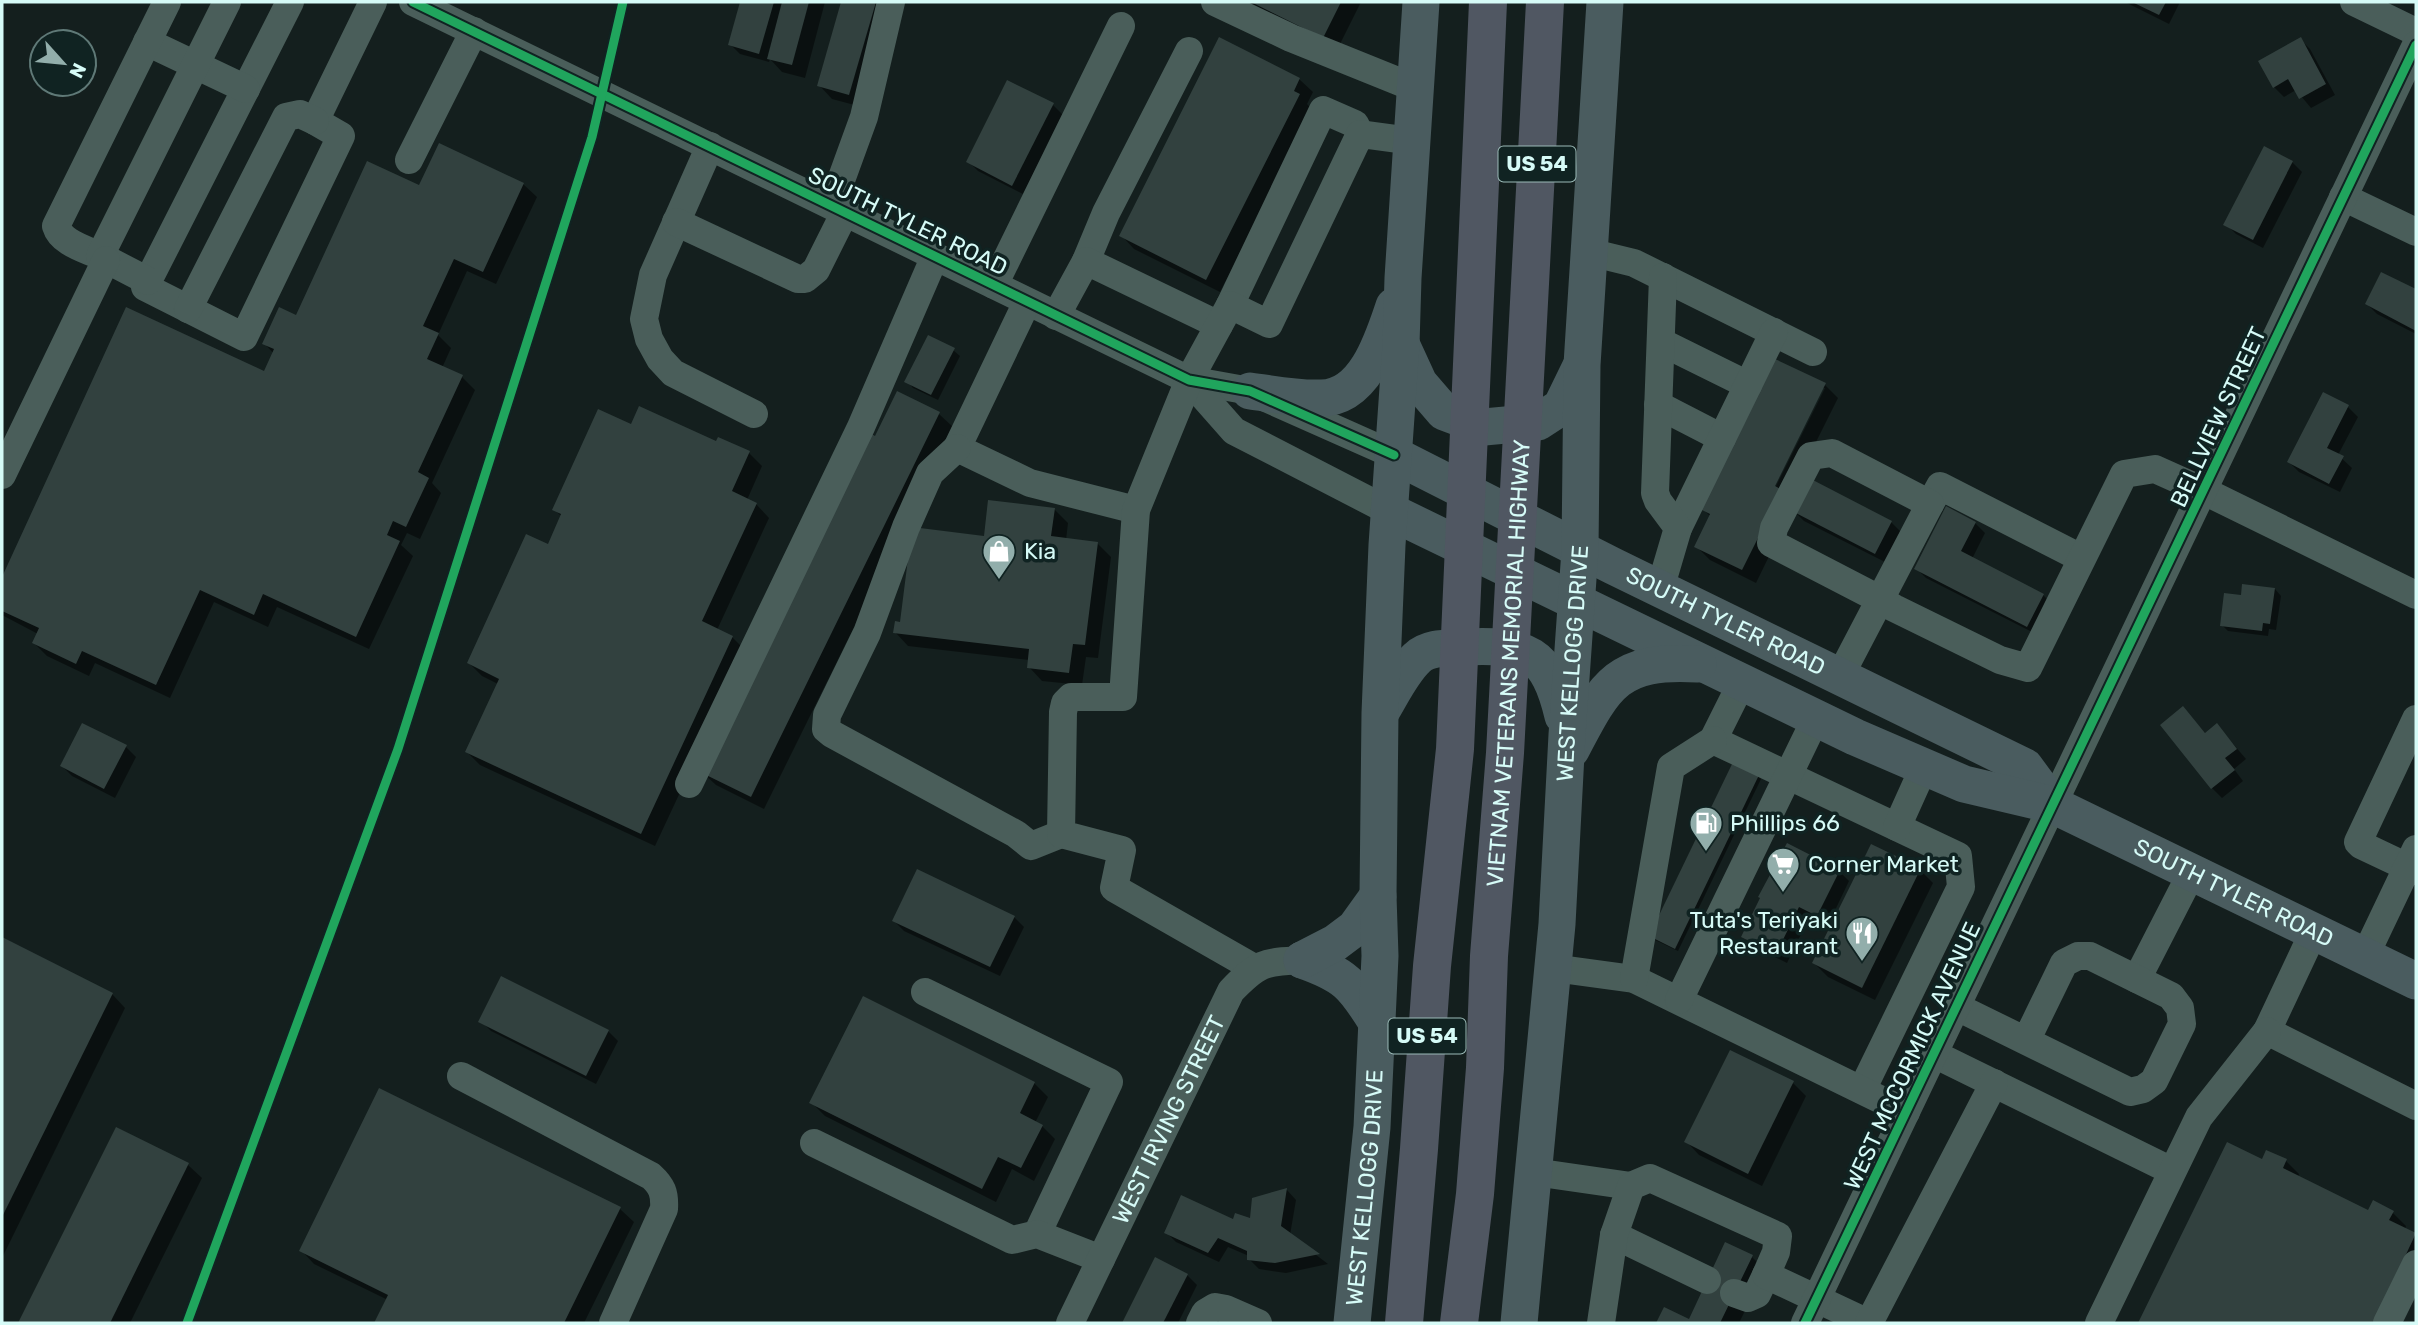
<svg xmlns="http://www.w3.org/2000/svg" width="2418" height="1325" font-family="Rubik,sans-serif">
	<rect width="100%" height="100%" fill="#141f1e"/>
	<g fill="#0007" fill-rule="evenodd">
		<polygon points="742,2 825,2 805,78 782,72 770,59 769,62 740,54 730,44"/>
		<polygon points="843,2 893,2 862,107 832,99 819,85"/>
		<polygon points="1241,2 1361,2 1337,50"/>
		<polygon points="2125,2 2180,2 2169,24"/>
		<polygon points="2300,39 2310,49 2335,95 2311,108 2296,90 2284,97 2274,87"/>
		<polygon points="1299,79 1313,92 1307,104 1312,109 1220,292 1134,249 1121,235"/>
		<polygon points="1008,82 1053,105 1063,115 1023,194 978,171 968,161"/>
		<polygon points="2292,162 2302,172 2263,248 2236,234 2226,224"/>
		<polygon points="523,184 537,197 496,284 467,271 438,335 451,348 442,368 462,377 475,390 432,483 441,493 420,539 407,533 401,545 413,556 369,649 277,607 268,627 214,602 170,698 95,663 89,676 47,656 34,643 38,634 2,615 2,581 127,310 265,373 274,354 264,343 296,317 420,188"/>
		<polygon points="2382,274 2416,291 2416,334 2377,314 2367,304"/>
		<polygon points="953,350 960,356 938,400 913,388 907,381"/>
		<path d="M1776 361 1825 385 1838 398 1788 498 1796 506 1809 481 1891 522 1901 532 1885 562 1804 521 1792 509 1756 583 1710 560 1696 546 1711 517 1703 509ZM1822 388H1825L1772 494 1769 493Z"/>
		<polygon points="2348,407 2358,417 2338,455 2352,468 2340,492 2299,472 2289,462"/>
		<polygon points="939,414 953,427 764,809 716,785 702,772 876,438"/>
		<polygon points="631,426 716,443 749,453 762,466 747,500 756,504 769,518 717,630 732,637 746,651 655,846 480,765 467,752 498,684 482,676 469,663 548,546 562,517 554,509"/>
		<polygon points="1054,509 1068,523 1066,540 1097,543 1111,557 1098,658 1086,657 1082,685 1042,681 1029,667 1029,660 908,646 895,632 986,538"/>
		<polygon points="1975,523 1985,533 1972,559 2043,595 2053,605 2038,635 1926,578 1916,568"/>
		<polygon points="2275,589 2281,596 2276,630 2269,629 2268,636 2228,631 2222,625 2242,597"/>
		<polygon points="2183,708 2206,734 2217,725 2246,759 2234,769 2243,781 2222,798 2212,788"/>
		<polygon points="126,747 136,757 115,798 72,776 62,766"/>
		<polygon points="1758,776 1761,779 1678,951 1653,939"/>
		<polygon points="1920,870 1933,883 1875,1000 1828,977 1814,963"/>
		<polygon points="1839,871 1849,881 1828,925 1810,916 1787,963 1753,946 1743,936"/>
		<polygon points="1014,917 1024,927 1000,976 904,931 894,921"/>
		<polygon points="2,939 112,994 125,1008 2,1258"/>
		<polygon points="481,1021 608,1031 618,1041 596,1084 491,1031"/>
		<polygon points="1034,1083 1048,1097 1035,1123 1042,1126 1055,1139 1034,1181 1012,1169 996,1202 825,1116 812,1103"/>
		<polygon points="1793,1083 1806,1096 1762,1186 1699,1155 1686,1141"/>
		<polygon points="380,1090 620,1209 634,1222 584,1323 376,1323 388,1300 314,1264 301,1250"/>
		<polygon points="117,1129 188,1165 202,1178 130,1323 20,1323"/>
		<polygon points="2227,1145 2262,1161 2286,1161 2299,1174 2298,1178 2369,1212 2393,1213 2406,1226 2405,1229 2416,1235 2416,1277 2394,1323 2140,1323"/>
		<polygon points="1287,1190 1296,1200 1290,1235 1328,1264 1286,1273 1259,1269 1249,1259 1249,1256 1228,1247 1219,1262 1176,1242 1166,1232 1252,1220 1253,1199"/>
		<polygon points="1752,1257 1765,1270 1739,1323 1658,1323 1664,1309 1690,1321"/>
		<polygon points="1156,1259 1187,1275 1197,1285 1178,1323 1124,1323"/>
	</g>
	<g fill="#32413f">
		<polygon points="740,2 774,2 759,54 728,45"/>
		<polygon points="782,2 809,2 792,65 767,59"/>
		<polygon points="841,2 876,2 849,95 817,86"/>
		<polygon points="1251,2 1341,2 1323,38"/>
		<polygon points="2132,2 2166,2 2159,15"/>
		<polygon points="1219,37 1300,78 1294,91 1300,94 1206,280 1119,236"/>
		<polygon points="2301,37 2326,84 2299,99 2288,79 2273,88 2258,61"/>
		<polygon points="1007,80 1054,103 1012,186 966,162"/>
		<polygon points="439,143 524,183 483,272 454,259 423,326 439,333 427,359 463,375 418,472 429,478 406,527 393,521 387,535 400,541 356,637 263,594 254,615 200,590 156,685 82,651 76,664 32,643 39,628 2,611 2,577 126,307 264,371 274,349 262,344 279,307 296,315 367,161 419,185"/>
		<polygon points="2264,146 2293,161 2253,240 2223,225"/>
		<polygon points="2381,272 2416,289 2416,331 2365,304"/>
		<polygon points="928,335 955,348 931,395 904,382"/>
		<polygon points="1775,359 1826,383 1775,486 1782,490 1742,570 1694,547 1710,514 1700,509"/>
		<polygon points="897,391 940,412 751,797 700,772 868,432 875,436"/>
		<polygon points="2323,392 2349,405 2327,448 2344,456 2329,484 2287,462"/>
		<polygon points="639,406 716,441 718,437 750,451 732,491 757,503 702,621 733,636 641,834 465,752 499,679 467,663 526,534 548,544 561,514 552,510 598,409 631,424"/>
		<polygon points="1809,478 1892,521 1875,554 1792,511"/>
		<polygon points="988,500 1055,508 1051,536 1098,542 1085,645 1073,644 1069,673 1027,668 1029,649 893,633 895,621 900,622 912,527 984,536"/>
		<polygon points="1946,506 1976,522 1961,551 2044,594 2027,627 1914,569"/>
		<polygon points="2242,584 2275,588 2270,624 2263,623 2262,631 2220,626 2224,593 2241,595"/>
		<polygon points="2183,706 2205,733 2217,723 2237,749 2225,758 2235,770 2211,789 2160,725"/>
		<polygon points="82,723 127,745 104,789 60,766"/>
		<polygon points="1733,762 1759,775 1675,949 1649,936"/>
		<polygon points="1787,843 1840,870 1817,916 1799,907 1776,954 1741,937 1760,898 1758,897"/>
		<polygon points="1871,844 1921,868 1862,988 1812,963"/>
		<polygon points="917,869 1015,916 990,967 892,921"/>
		<polygon points="2,937 113,993 2,1217"/>
		<polygon points="501,976 609,1030 586,1076 478,1022"/>
		<polygon points="863,996 1035,1082 1020,1113 1043,1125 1021,1168 998,1157 982,1189 809,1103"/>
		<polygon points="1730,1050 1794,1081 1748,1174 1684,1142"/>
		<polygon points="379,1088 621,1207 564,1323 374,1323 388,1295 299,1251"/>
		<polygon points="116,1127 189,1163 110,1323 18,1323"/>
		<polygon points="2227,1142 2262,1159 2266,1150 2287,1159 2283,1168 2368,1210 2373,1200 2394,1211 2389,1220 2416,1233 2374,1323 2138,1323"/>
		<polygon points="1287,1188 1281,1226 1320,1254 1275,1263 1247,1260 1247,1251 1218,1238 1208,1253 1164,1233 1181,1195 1233,1219 1235,1213 1250,1218 1252,1198"/>
		<polygon points="1725,1242 1753,1255 1720,1323 1656,1323 1664,1307 1689,1319"/>
		<polygon points="1155,1257 1188,1274 1163,1323 1122,1323"/>
	</g>
	<g fill="none" stroke-linecap="round" stroke-linejoin="round">
		<g stroke="#4a5e5a" stroke-width="28">
			<polyline points="290,2 145,287 244,337 341,136 315,121 373,2"/>
			<polyline points="413,2 1189,380 1250,391 1394,455"/>
			<polyline points="1215,2 1291,38 1415,88"/>
			<polyline points="2354,2 2416,32"/>
			<polyline points="147,42 246,89"/>
			<polyline points="710,146 653,275 644,319 649,339 660,359 673,373 754,414"/>
			<polyline points="409,160 474,31"/>
			<polyline points="2343,197 2416,232"/>
			<polyline points="832,205 864,117 891,2"/>
			<polyline points="676,222 798,279 805,279 816,270 845,212"/>
			<polyline points="1589,252 1634,263 1813,352"/>
			<path d="M100 256C86 249 61 243 56 226L167 2"/>
			<polyline points="1086,261 1106,213 1189,51"/>
			<polyline points="148,281 100,256 227,2"/>
			<polyline points="994,285 1121,26"/>
			<polyline points="1027,302 957,448 1030,483 1136,510"/>
			<polyline points="1230,305 1323,110 1355,124 1360,134"/>
			<polyline points="188,309 286,117 300,114 315,121"/>
			<polyline points="1056,316 1086,261 1219,325"/>
			<polyline points="1661,342 1748,385"/>
			<polyline points="1189,380 1234,431 1389,511"/>
			<polyline points="1658,405 1722,438"/>
			<polyline points="957,448 930,473 906,527 867,633 827,715 826,729 832,734 1016,834 1031,846 1061,834"/>
			<polyline points="2,475 106,260"/>
			<polyline points="1930,504 1940,486 2081,558"/>
			<polyline points="1678,528 1774,332"/>
			<polyline points="1660,589 1678,528 1658,501 1655,493 1663,277"/>
			<polyline points="1839,678 1930,504 1832,453 1811,456 1774,528 1771,543 1879,599 1894,608 2000,660 2028,668 2124,474 2155,469 2204,491 2416,595"/>
			<polyline points="1742,682 1713,740 1958,856 1961,887 1862,1090"/>
			<polyline points="2416,719 2358,842 2361,845 2416,871"/>
			<polyline points="689,784 861,427 935,256"/>
			<polyline points="1897,827 1924,767"/>
			<polyline points="2314,931 2267,1031 2416,1106"/>
			<polyline points="2365,956 2416,849"/>
			<polyline points="1254,968 1114,888 1122,850 1061,834 1063,712 1065,703 1071,697 1123,697 1136,510 1189,380 1230,305 1269,324 1360,134 1412,141"/>
			<polyline points="1553,968 1634,979 1906,1112"/>
			<polyline points="1634,979 1671,767 1713,740"/>
			<polyline points="2137,979 2192,872"/>
			<polyline points="925,992 1109,1082 1037,1234"/>
			<polyline points="1679,1000 1816,718"/>
			<polyline points="1957,1007 2130,1092 2143,1089 2154,1081 2182,1024 2180,1008 2171,996 2090,956 2078,956 2064,963 2026,1041"/>
			<polyline points="1934,1054 2172,1171"/>
			<path d="M461 1076 651 1176C662 1186 665 1193 664 1209L613 1323"/>
			<polyline points="814,1143 1012,1240 1037,1234 1101,1259"/>
			<polyline points="1534,1172 1631,1186"/>
			<polyline points="1614,1235 1707,1280"/>
			<polyline points="1734,1293 1748,1298 1757,1294 1766,1275"/>
			<path id="s1" d="M1070 1323 1231 991C1258 963 1263 962 1302 960"/>
			<polyline points="1200,1323 1205,1313 1215,1307 1226,1309 1258,1323"/>
			<polyline points="1601,1323 1614,1235 1631,1186 1650,1178 1778,1236 1776,1252 1766,1275 1868,1323"/>
			<polyline points="1805,1323 2416,45"/>
			<polyline points="1869,1323 1994,1083"/>
			<polyline points="2099,1323 2199,1117 2267,1031"/>
			<polyline points="2387,1323 2416,1264"/>
		</g>
		<g stroke="#4a5c5f" stroke-width="37">
			<polyline points="1402,346 1419,383 1444,412 1484,427 1538,422 1561,407 1580,368"/>
			<path d="M1250 391C1273 394 1297 399 1321 398 1365 398 1383 339 1394 306"/>
			<path id="s2" d="M1394 455 1613 566 2025 767 2053 805"/>
			<path id="s3" d="M1389 511 1855 737 1964 784 2053 805 2416 981"/>
			<path d="M1381 712C1392 694 1402 672 1417 658 1428 647 1448 648 1463 647 1527 644 1548 652 1563 716"/>
			<path d="M1571 750C1605 685 1617 659 1698 664"/>
			<path d="M1302 960C1345 975 1353 984 1377 1023"/>
			<polyline points="1302,960 1335,943 1355,928 1378,896"/>
			<path id="s4" d="M1352 1323 1372 1127 1380 956 1378 896 1380 713 1387 545 1401 345 1403 278 1421 2"/>
			<path id="s5" d="M1519 1323 1557 924 1567 735 1580 550 1582 365 1605 2"/>
		</g>
		<g stroke="#505762" stroke-width="38">
			<polyline points="1404,1323 1419,1149 1432,966 1455,749 1488,2"/>
			<path id="s6" d="M1459 1323 1475 1194 1485 1068 1489 956 1505 753 1545 2"/>
		</g>
		<defs>
			<g id="cycleway">
				<polyline points="413,2 1189,380 1250,391 1394,455"/>
				<polyline points="187,1323 398,749 592,137 623,2"/>
				<polyline points="1805,1323 2416,45"/>
			</g>
		</defs>
		<use href="#cycleway" stroke="#102322" stroke-width="13"/>
		<use href="#cycleway" stroke="#20a55d" stroke-width="9"/>
	</g>
	<defs>
		<symbol id="shop-pin" viewBox="-11 -11 22 30"><path d="M0 17L-7.5 6A9.5 9.5 0 1 1 7.5 6Z" fill="#92aeab" stroke="#102322"/><path d="M-5-2.5h2.3a2.7 3.5 0 0 1 5.4 0H5L5.5 6h-11ZM-1.5-2.5h3a1.5 2.3 0 0 0-3 0Z" fill="#fff"/></symbol>
		<symbol id="fuel-pin" viewBox="-11 -11 22 30"><path d="M0 17L-7.5 6A9.5 9.5 0 1 1 7.5 6Z" fill="#92aeab" stroke="#102322"/><path d="M-5.5-6h7V0h2V4h1.3V-2.5L3-4.5l.8-.8L6-3V5H2.5V1h-1V6h-7ZM-4.2-4.7v3.2H.2V-4.7Z" fill="#fff"/></symbol>
		<symbol id="supermarket-pin" viewBox="-11 -11 22 30"><path d="M0 17L-7.5 6A9.5 9.5 0 1 1 7.5 6Z" fill="#92aeab" stroke="#102322"/><path d="M-6-5.5h2.5l.6 2H6L4.5 2H-2.5L-4.4-4H-6ZM-1.5 3.2a1.3 1.3 0 1 0 .1 0ZM3 3.2a1.3 1.3 0 1 0 .1 0Z" fill="#fff"/></symbol>
		<symbol id="restaurant-pin" viewBox="-11 -11 22 30"><path d="M0 17L-7.5 6A9.5 9.5 0 1 1 7.5 6Z" fill="#92aeab" stroke="#102322"/><path d="M-5-6h1v4h1v-4h1v4h1v-4h1v5L-1.5 .5V6h-2V.5L-5-1ZM5-6V6H3V1.5H1.5Q1.5-4 5-6Z" fill="#fff"/></symbol>
	</defs>
	<g fill-rule="evenodd">
		<use href="#shop-pin" x="980" y="532" width="38" height="52"/>
		<use href="#fuel-pin" x="1687" y="804" width="38" height="52"/>
		<use href="#supermarket-pin" x="1764" y="845" width="38" height="52"/>
		<use href="#restaurant-pin" x="1843" y="914" width="38" height="52"/>
	</g>
	<g text-anchor="middle" stroke-width="7" stroke-linejoin="round" paint-order="stroke">
		<g fill="#102322" stroke="#9bbab7" stroke-width="2">
			<rect x="1498.5" y="146.5" width="77" height="35" rx="5"/>
			<rect x="1388.5" y="1018.5" width="77" height="35" rx="5"/>
		</g>
		<g font-size="21" font-weight="bold" fill="#d6fbf7">
			<text x="1537" y="171">US 54</text>
			<text x="1427" y="1043">US 54</text>
		</g>
		<g font-size="23" fill="#d6fbf7" stroke="#102322">
			<text transform="translate(908 221) rotate(26)" y="8">SOUTH TYLER ROAD</text>
			<text transform="translate(2218 417) rotate(-65)" y="8">BELLVIEW STREET</text>
			<text dy="8" stroke="none"><textPath href="#s2" startOffset="371">SOUTH TYLER ROAD</textPath></text>
			<text dy="8" stroke="none"><textPath href="#s6" startOffset="662">VIETNAM VETERANS MEMORIAL HIGHWAY</textPath></text>
			<text dy="8" stroke="none"><textPath href="#s5" startOffset="662">WEST KELLOGG DRIVE</textPath></text>
			<text dy="8" stroke="none"><textPath href="#s3" startOffset="929">SOUTH TYLER ROAD</textPath></text>
			<text transform="translate(1912 1056) rotate(-65)" y="8">WEST MCCORMICK AVENUE</text>
			<text dy="8" stroke="none"><textPath href="#s1" startOffset="226">WEST IRVING STREET</textPath></text>
			<text dy="8" stroke="none"><textPath href="#s4" startOffset="136">WEST KELLOGG DRIVE</textPath></text>
		</g>
		<g font-size="23" fill="#d6fbf7" stroke="#102322" text-anchor="start">
			<text x="1024" y="559">Kia</text>
			<text x="1730" y="831">Phillips 66</text>
			<text x="1808" y="872">Corner Market</text>
			<text x="1838" y="928" text-anchor="end">Tuta's Teriyaki<tspan x="1838" dy="26">Restaurant</tspan></text>
		</g>
	</g>
	<rect width="2418" height="1325" fill="none" stroke="#d6fbf7" stroke-width="7"/>
	<g transform="translate(63 63) rotate(117)"><circle r="33" fill="#102322" stroke="#5f7977" stroke-width="2"/>
	<path d="M0-5L12 26L0 18L-12 26Z" fill="#92aeab"/>
	<text y="-10" font-size="19" font-weight="bold" text-anchor="middle" fill="#d6fbf7">N</text>
	</g>
</svg>
